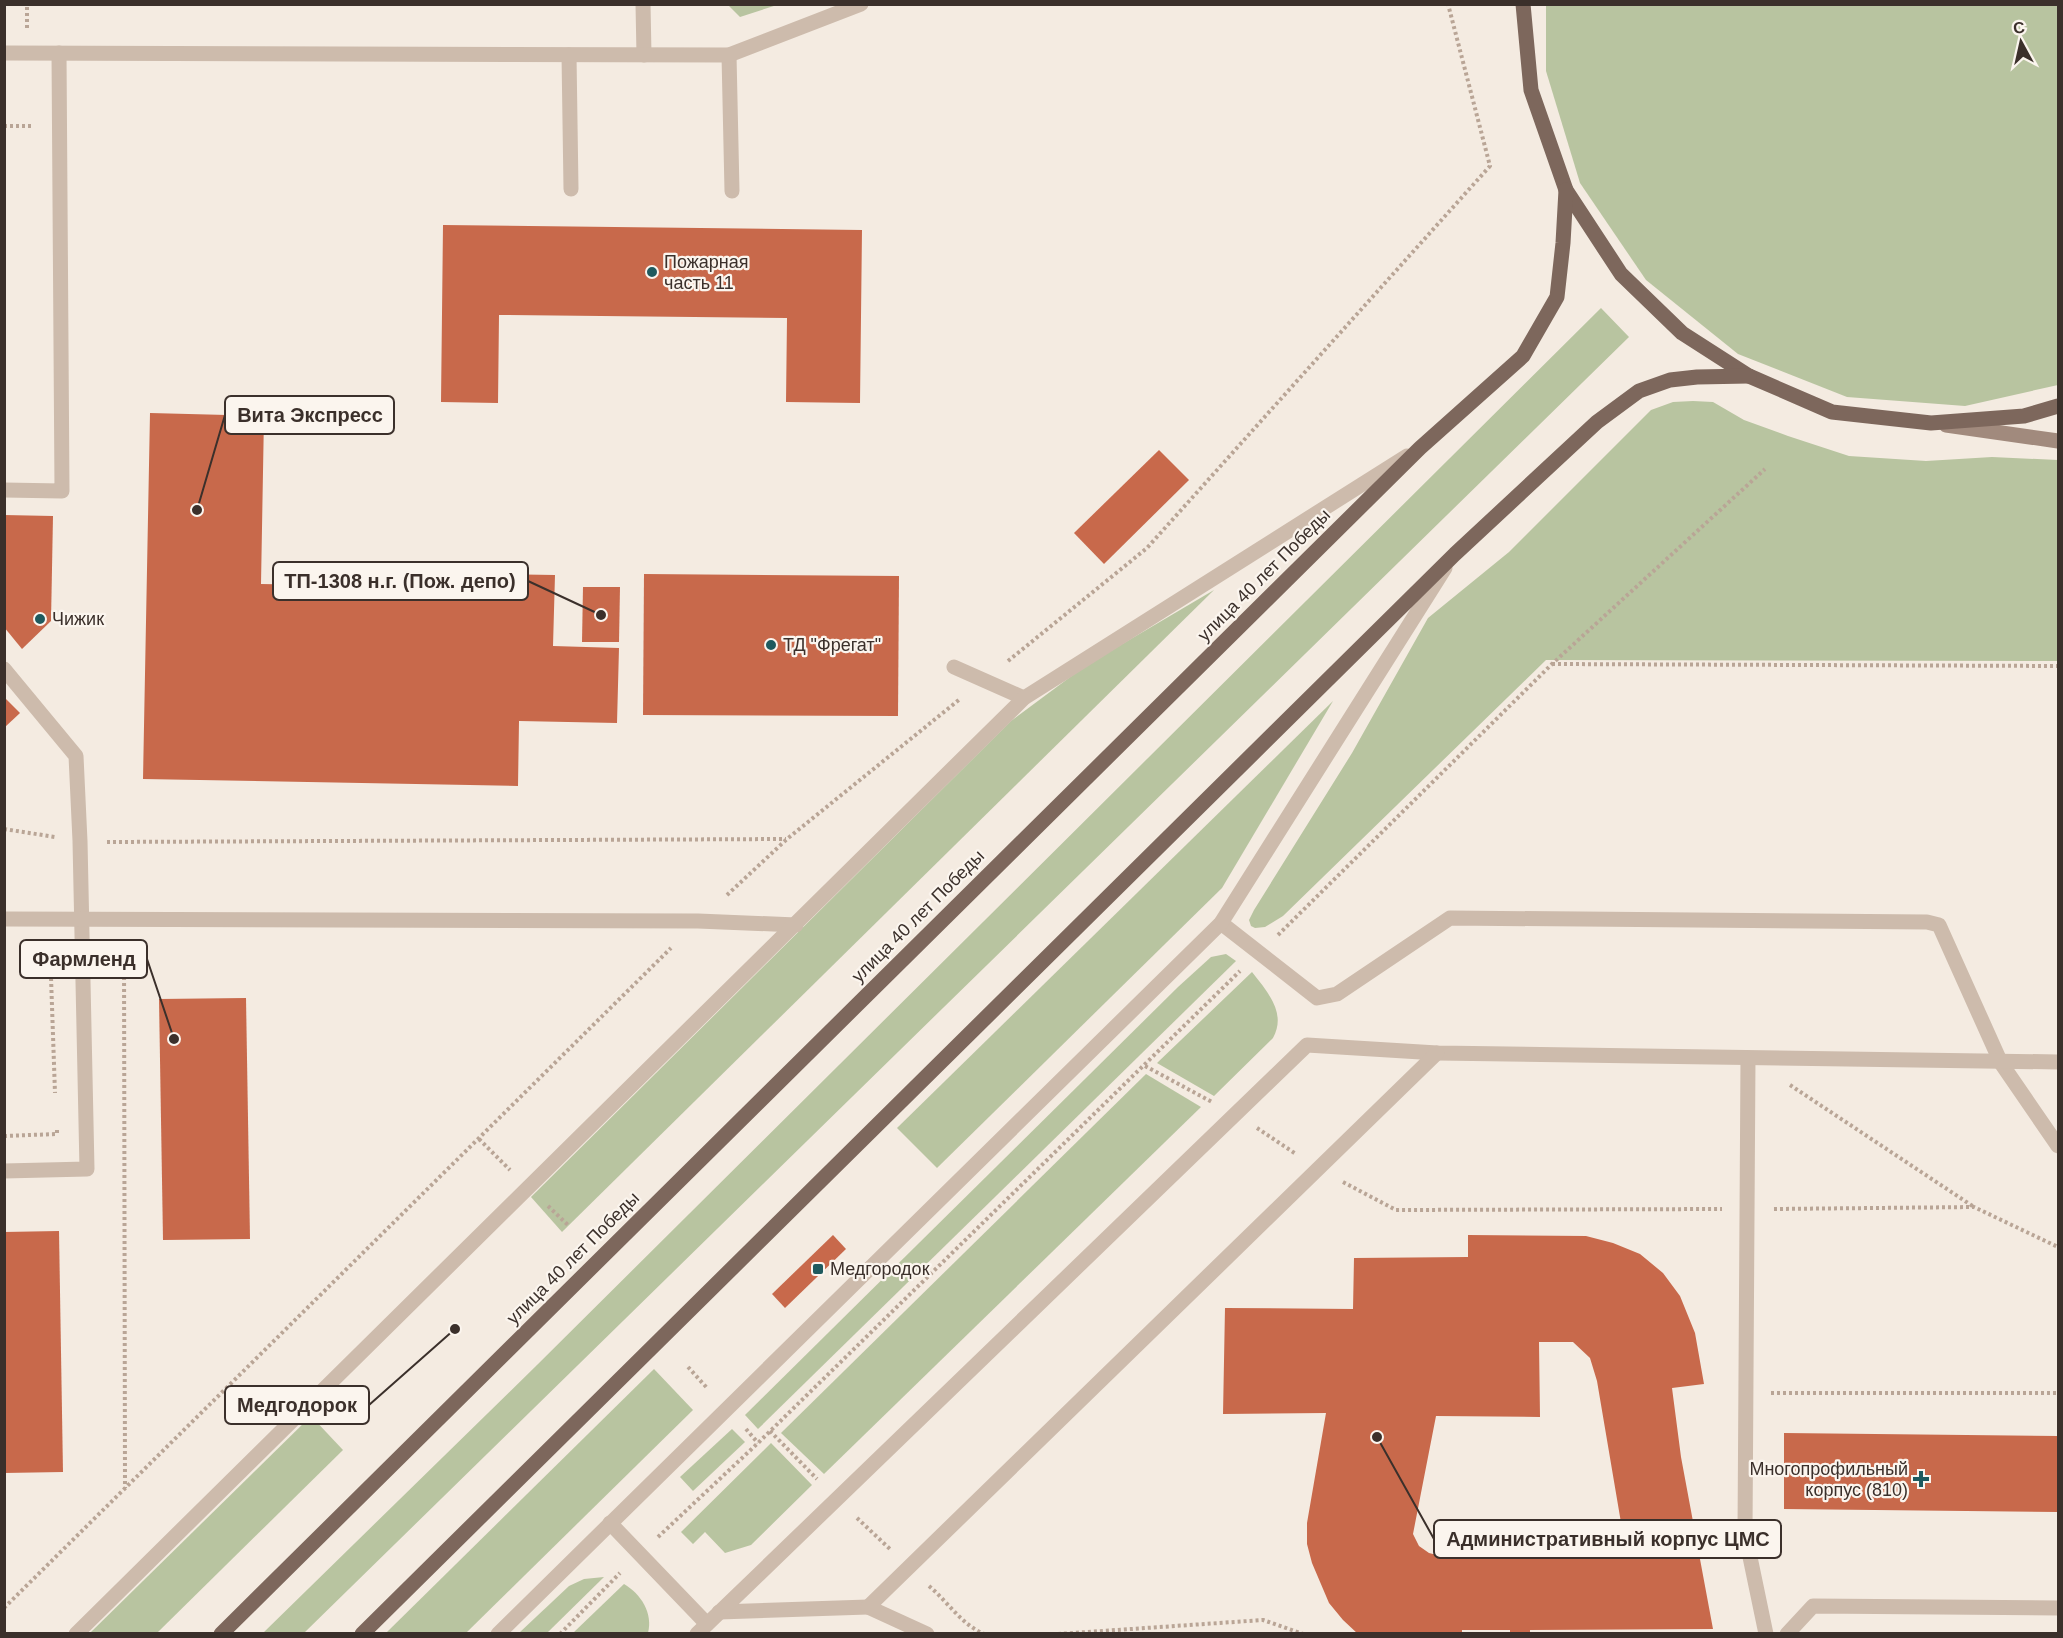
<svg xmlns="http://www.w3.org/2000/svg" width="2063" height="1638" font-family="Helvetica,sans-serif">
	<rect width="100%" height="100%" fill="#f4ebe1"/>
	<g fill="#b8c4a0">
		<polygon points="728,5 777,5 740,17"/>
		<polygon points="1546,5 2058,5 2058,385 1965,406 1847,397 1738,354 1646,280 1580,183 1546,71"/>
		<polygon points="1601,308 1629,337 304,1633 263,1633 536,1366"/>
		<polygon points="1693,401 1713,402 1744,420 1788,436 1849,456 1926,461 1992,457 2058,460 2058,661 1546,660 1283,916 1265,927 1255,928 1251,926 1249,920 1254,910 1352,753 1428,618 1509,552 1651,410 1673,402"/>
		<polygon points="1214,590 562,1232 531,1197 1011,721 1085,666"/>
		<polygon points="1333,701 1222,888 937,1168 897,1128"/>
		<polygon points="1226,954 1236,961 758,1429 745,1415 1178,987 1211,957"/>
		<path d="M1252 972C1267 991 1287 1013 1273 1038L1214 1096 1157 1063Z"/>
		<polygon points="1146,1074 1201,1107 824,1474 781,1433"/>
		<polygon points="654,1369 693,1410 466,1633 386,1633"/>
		<polygon points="311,1416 343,1450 157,1633 90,1633"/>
		<polygon points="732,1429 745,1442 693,1491 680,1477"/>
		<polygon points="771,1443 812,1485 751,1545 725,1553 705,1532 693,1544 681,1532"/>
		<polygon points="604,1577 547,1633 519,1633 569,1586 584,1579"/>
		<path d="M624 1584C641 1594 653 1613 648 1633H573Z"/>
	</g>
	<g fill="#c8694b" fill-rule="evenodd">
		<polygon points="443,225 862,230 860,403 786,402 787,318 499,315 498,403 441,402"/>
		<polygon points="150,413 264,416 261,584 432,587 432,573 555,575 553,646 619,648 617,723 519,721 518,786 143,779"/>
		<polygon points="1159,450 1189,480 1104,564 1074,533"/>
		<polygon points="4,515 53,516 51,621 22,649 4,627"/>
		<polygon points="644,574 899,576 898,716 643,715"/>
		<polygon points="583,587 620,587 619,642 582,642"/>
		<polygon points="4,697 20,713 4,728"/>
		<polygon points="246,998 250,1239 163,1240 159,999"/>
		<polygon points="59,1231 63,1472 4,1473 4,1232"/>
		<polygon points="833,1235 846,1249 785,1308 772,1294"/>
		<path d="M1468 1235 1586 1236 1613 1243 1640 1254 1663 1273 1680 1296 1695 1333 1704 1384 1672 1388 1681 1457 1713 1629 1530 1630V1634H1510V1630H1462V1634H1358L1343 1620 1329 1603 1312 1563 1307 1544V1523L1326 1413 1223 1414 1225 1308 1353 1309 1354 1258 1468 1257ZM1539 1342H1573L1590 1358 1597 1381 1627 1558 1441 1556 1429 1553 1419 1546 1413 1534 1436 1416 1540 1417Z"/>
		<polygon points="1784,1433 2058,1436 2058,1512 1784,1509"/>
	</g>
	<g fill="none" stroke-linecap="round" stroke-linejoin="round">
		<g stroke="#b9a596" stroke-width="4" stroke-dasharray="3 3" stroke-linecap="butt">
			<polyline points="27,28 27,4"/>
			<polyline points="4,126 32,126"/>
			<polyline points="1008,661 1147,548 1490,166 1448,4"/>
			<polyline points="1552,664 2058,666"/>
			<polyline points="4,829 55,837"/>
			<polyline points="107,842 786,839"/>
			<polyline points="727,895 787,839 960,699"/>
			<polyline points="1278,935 1552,664 1765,469"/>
			<polyline points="124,947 125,1488"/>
			<polyline points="50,948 55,1093"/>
			<polyline points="1145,1066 1212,1102"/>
			<polyline points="1790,1085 1974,1207"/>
			<polyline points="1257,1128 1296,1154"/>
			<polyline points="4,1136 57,1134 57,1130"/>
			<polyline points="479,1139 510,1170"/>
			<polyline points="1343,1182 1396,1210 1722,1209"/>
			<polyline points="548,1206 569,1226"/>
			<polyline points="1774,1209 1974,1207 2058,1247"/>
			<polyline points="688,1367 708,1389"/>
			<polyline points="1771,1393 2058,1393"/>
			<polyline points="746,1429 758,1443"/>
			<polyline points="770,1431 817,1479"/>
			<polyline points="857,1518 891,1550"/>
			<polyline points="658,1537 758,1443 1240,971"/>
			<path d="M929 1586C948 1602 961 1624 984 1634"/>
			<polyline points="4,1608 671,948"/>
			<polyline points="560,1634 620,1573"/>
			<polyline points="1058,1634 1263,1620 1303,1634"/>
		</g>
		<g stroke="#cdbbac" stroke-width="15">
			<polyline points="569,55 571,189"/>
			<polyline points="729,55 732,191"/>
			<polyline points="4,490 62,491 59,53"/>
			<polyline points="954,667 1024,698"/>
			<polyline points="4,669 76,756 80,841 87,1169 4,1171"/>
			<polyline points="1221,923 1317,998 1337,994 1450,918 1927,922 1939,925 2001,1063 2058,1146"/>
			<polyline points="1748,1058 1745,1533 1766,1634"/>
			<polyline points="610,1523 707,1624"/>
			<polyline points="719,1612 868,1607"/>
			<polyline points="697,1634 1307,1045 1437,1053 2058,1062"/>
			<polyline points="927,1634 868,1607 1437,1053"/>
			<polyline points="1787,1634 1813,1606 2058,1608"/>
		</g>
		<g stroke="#cdbbac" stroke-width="15">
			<polyline points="643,4 644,55"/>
			<polyline points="4,53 729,55 861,4"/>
			<polyline points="4,919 698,921 796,925"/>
			<polyline points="76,1634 1024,698 1407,456"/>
			<polyline points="498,1634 1221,923 1445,568"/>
		</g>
		<polyline stroke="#a18a7d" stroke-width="15" points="1946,425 2058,441"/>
		<g stroke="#7d675c" stroke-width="15">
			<polyline points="1523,4 1531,90 1566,190 1621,274 1682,333 1749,376 1832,412 1931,423 2024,416 2058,406"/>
			<polyline points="221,1634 1420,448 1523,356 1557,297 1563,243 1566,190"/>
			<polyline points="362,1634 1455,554 1597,422 1639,391 1670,380 1697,377 1749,376"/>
		</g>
	</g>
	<g fill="#1f5a5e" stroke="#fbf5ee" stroke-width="2">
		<circle cx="652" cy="272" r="6"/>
		<circle cx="40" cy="619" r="6"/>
		<circle cx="771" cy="645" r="6"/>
		<rect x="812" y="1263" width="12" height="12" rx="3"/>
		<path d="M1918 1470h6v6h6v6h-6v6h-6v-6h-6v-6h6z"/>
	</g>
	<g text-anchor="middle" stroke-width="4.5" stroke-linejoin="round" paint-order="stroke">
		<g font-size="18" fill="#3b302b" stroke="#fbf5ee" text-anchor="start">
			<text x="664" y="268">Пожарная<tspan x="664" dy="21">часть 11</tspan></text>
			<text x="52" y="625">Чижик</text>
			<text x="783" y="651">ТД "Фрегат"</text>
			<text x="830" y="1275">Медгородок</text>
			<text x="1908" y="1475" text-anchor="end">Многопрофильный<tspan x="1908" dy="21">корпус (810)</tspan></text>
		</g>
		<g font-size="18" fill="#3b302b" stroke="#fbf5ee">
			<text transform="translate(1264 575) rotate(-45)" y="6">улица 40 лет Победы</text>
			<text transform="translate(918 916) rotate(-45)" y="6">улица 40 лет Победы</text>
			<text transform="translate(573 1258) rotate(-45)" y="6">улица 40 лет Победы</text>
		</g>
	</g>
	<path fill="none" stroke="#3b302b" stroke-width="2" d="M197 510L225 415M601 615L528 581M174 1039L147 959M455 1329L369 1405M1377 1437L1434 1539"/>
	<g fill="#3b302b" stroke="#fbf5ee" stroke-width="2">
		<circle cx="197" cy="510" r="6"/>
		<circle cx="601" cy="615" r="6"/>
		<circle cx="174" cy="1039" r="6"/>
		<circle cx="455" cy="1329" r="6"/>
		<circle cx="1377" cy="1437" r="6"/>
	</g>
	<g fill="#fbf5ee" stroke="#3b302b" stroke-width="2">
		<rect x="225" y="396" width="169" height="38" rx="6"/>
		<rect x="273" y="562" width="255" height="38" rx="6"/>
		<rect x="20" y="940" width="127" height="38" rx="6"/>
		<rect x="225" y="1386" width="144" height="38" rx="6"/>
		<rect x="1434" y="1520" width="347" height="38" rx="6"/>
	</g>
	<g font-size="20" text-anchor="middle" font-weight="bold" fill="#3b302b">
		<text x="310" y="422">Вита Экспресс</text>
		<text x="400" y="588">ТП-1308 н.г. (Пож. депо)</text>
		<text x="84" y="966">Фармленд</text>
		<text x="297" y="1412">Медгодорок</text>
		<text x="1608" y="1546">Административный корпус ЦМС</text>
	</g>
	<rect width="2063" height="1638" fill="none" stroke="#3b302b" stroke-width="12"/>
	<g transform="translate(2021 42) rotate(352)" stroke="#fbf5ee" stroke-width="4.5" paint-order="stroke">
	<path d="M0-4.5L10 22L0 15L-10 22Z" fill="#3b302b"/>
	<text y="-9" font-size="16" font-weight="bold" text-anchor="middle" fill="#3b302b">С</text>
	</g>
</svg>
